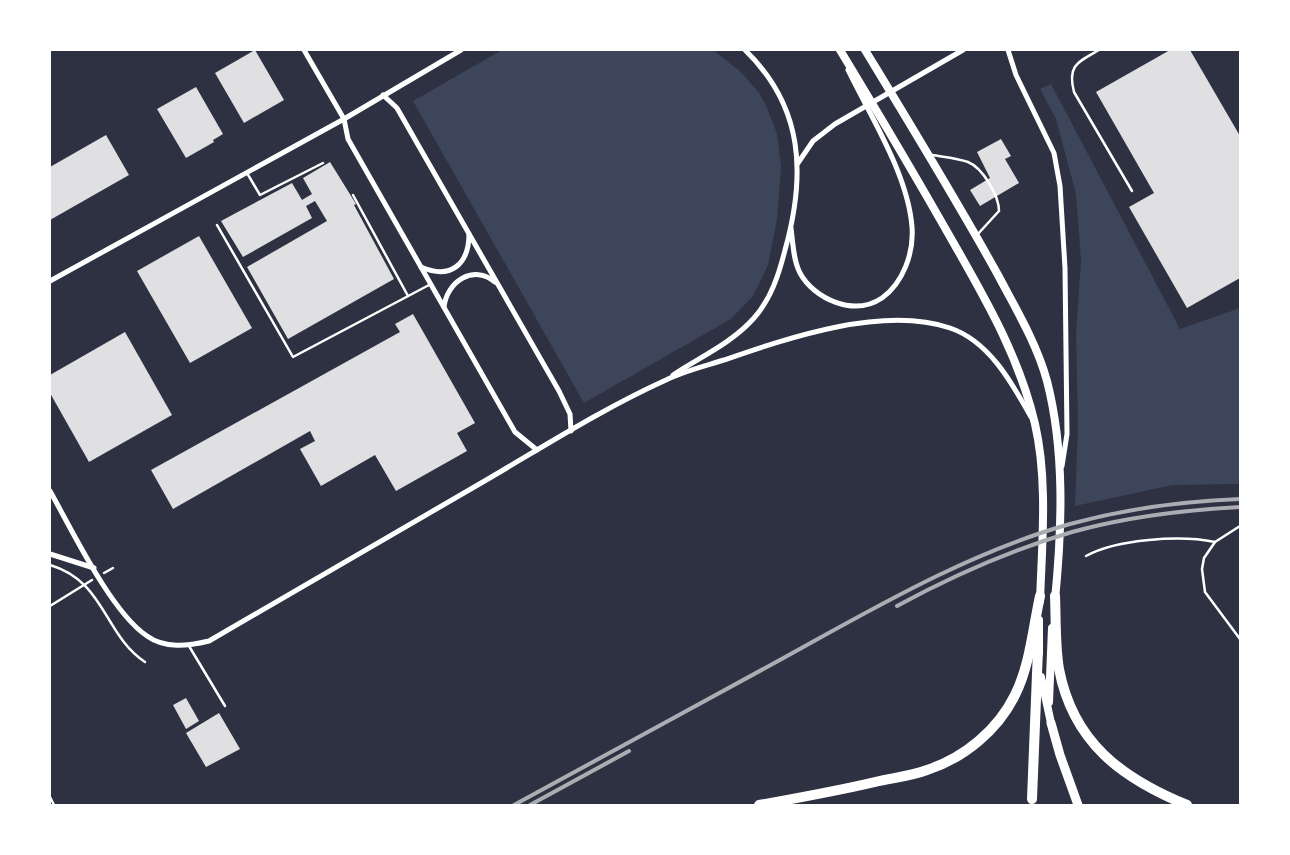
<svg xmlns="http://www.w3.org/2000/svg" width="1290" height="855" font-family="Raleway,sans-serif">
	<rect width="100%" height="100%" fill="#2d3142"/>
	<g fill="#3c4559">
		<polygon points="502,50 713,50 741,72 759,93 766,105 777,134 781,166 777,220 768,265 753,296 731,319 584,403 413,101"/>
		<polygon points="1051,84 1180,329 1240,308 1240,484 1172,485 1075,506 1078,425 1076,335 1081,260 1076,194 1056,119 1040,89"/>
	</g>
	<g fill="#e0e0e3">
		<polygon points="255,50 284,100 244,123 215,73"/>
		<polygon points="1170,50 1190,50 1240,136 1240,278 1187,308 1129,207 1154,193 1096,92"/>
		<polygon points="196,87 223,134 213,140 214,142 186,158 157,109"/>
		<polygon points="106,135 129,175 50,220 50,167"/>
		<polygon points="1001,139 1011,156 1005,159 1019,183 980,206 970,190 990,178 977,152"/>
		<polygon points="330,162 356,204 354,205 394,279 288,339 247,267 327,221 315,201 306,206 312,218 243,257 221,221 292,183 302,200 312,194 303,178"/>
		<polygon points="199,236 252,328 190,363 137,271"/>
		<polygon points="413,314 475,423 457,433 467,451 396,491 375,455 321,486 300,449 315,441 310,431 173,509 151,470 400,332 395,324"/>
		<polygon points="125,332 172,415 89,462 50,393 50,375"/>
		<polygon points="186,698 199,721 186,729 173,705"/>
		<polygon points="219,713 240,749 206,767 186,733"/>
	</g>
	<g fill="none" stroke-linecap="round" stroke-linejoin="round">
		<g stroke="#fff" stroke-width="2.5">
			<polyline points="1240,526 1215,542 1204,558 1202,569 1205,592 1240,639"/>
			<path d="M1086 556C1117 539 1180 535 1215 542"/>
			<path d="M50 565C105 581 104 635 145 662"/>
			<polyline points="104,573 113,568"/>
			<polyline points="50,606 92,580"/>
			<polyline points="50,797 54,805"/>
		</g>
		<g stroke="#fff" stroke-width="2.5">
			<path d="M1099 50C1078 62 1067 65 1074 92L1132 191"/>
			<path d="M932 155C944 157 957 158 968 162 983 168 999 196 999 211L977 235"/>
			<polyline points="247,173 260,195 323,163"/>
			<polyline points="353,195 408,296"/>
			<polyline points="217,225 293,357 429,285"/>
			<polyline points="189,646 225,706"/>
		</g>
		<g stroke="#fff" stroke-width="5">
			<polyline points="304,50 344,119 348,139 515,432 537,450"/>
			<polyline points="1008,50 1016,75 1054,153 1060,186 1065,268 1067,434 1062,466"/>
			<polyline points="383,95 397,108 559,391 570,414 571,431"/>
			<polyline points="798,163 813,141 835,124 963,50"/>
			<path d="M791 228C793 242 793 260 800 273 814 299 854 317 882 298 903 283 914 253 912 227 908 175 871 117 848 70"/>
			<path d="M421 267C451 280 469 264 469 234"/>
			<polyline points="50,281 344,119 461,50"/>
			<path d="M444 307C447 281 474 264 495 282"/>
			<path d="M673 375C700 357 732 343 754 318 771 299 779 274 785 250 806 175 804 107 745 50"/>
			<path d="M50 491C72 530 111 612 147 636 165 649 188 646 209 641 302 587 395 533 488 479 546 445 604 408 666 380 684 371 705 366 724 360 788 338 883 305 950 328 989 341 1012 383 1031 417"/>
			<polyline points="50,554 94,568"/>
		</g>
		<g stroke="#fff" stroke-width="8">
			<path d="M840 50C880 116 919 182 957 249 989 305 1020 360 1035 424 1048 480 1042 543 1040 601"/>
			<path d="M865 50C910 124 956 199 998 275 1016 309 1037 344 1047 381 1065 451 1062 528 1055 600"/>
			<polyline points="1039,653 1039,620"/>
			<polyline points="1041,677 1051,723"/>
			<polyline points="1049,702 1052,628"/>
		</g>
		<polyline stroke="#fff" stroke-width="9" points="1051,723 1060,755 1078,805"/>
		<g stroke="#fff" stroke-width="10">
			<path d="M1055 596C1056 619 1055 646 1059 669 1073 742 1121 778 1187 805"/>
			<polyline points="1032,799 1038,649"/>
			<path d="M759 805C798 798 837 791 875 782 892 778 911 776 927 770 964 758 998 730 1015 695 1030 665 1033 628 1040 596"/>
		</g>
		<g stroke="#abadb3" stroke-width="4">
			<path d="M897 606C952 576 1011 550 1072 532 1126 517 1184 510 1240 507"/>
			<path d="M514 805C598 759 683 713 767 667 864 614 963 554 1070 524 1125 509 1184 501 1240 499"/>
			<polyline points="530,805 629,751"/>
		</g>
	</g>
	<rect width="1290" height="855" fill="none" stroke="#ffffff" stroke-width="102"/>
</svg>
